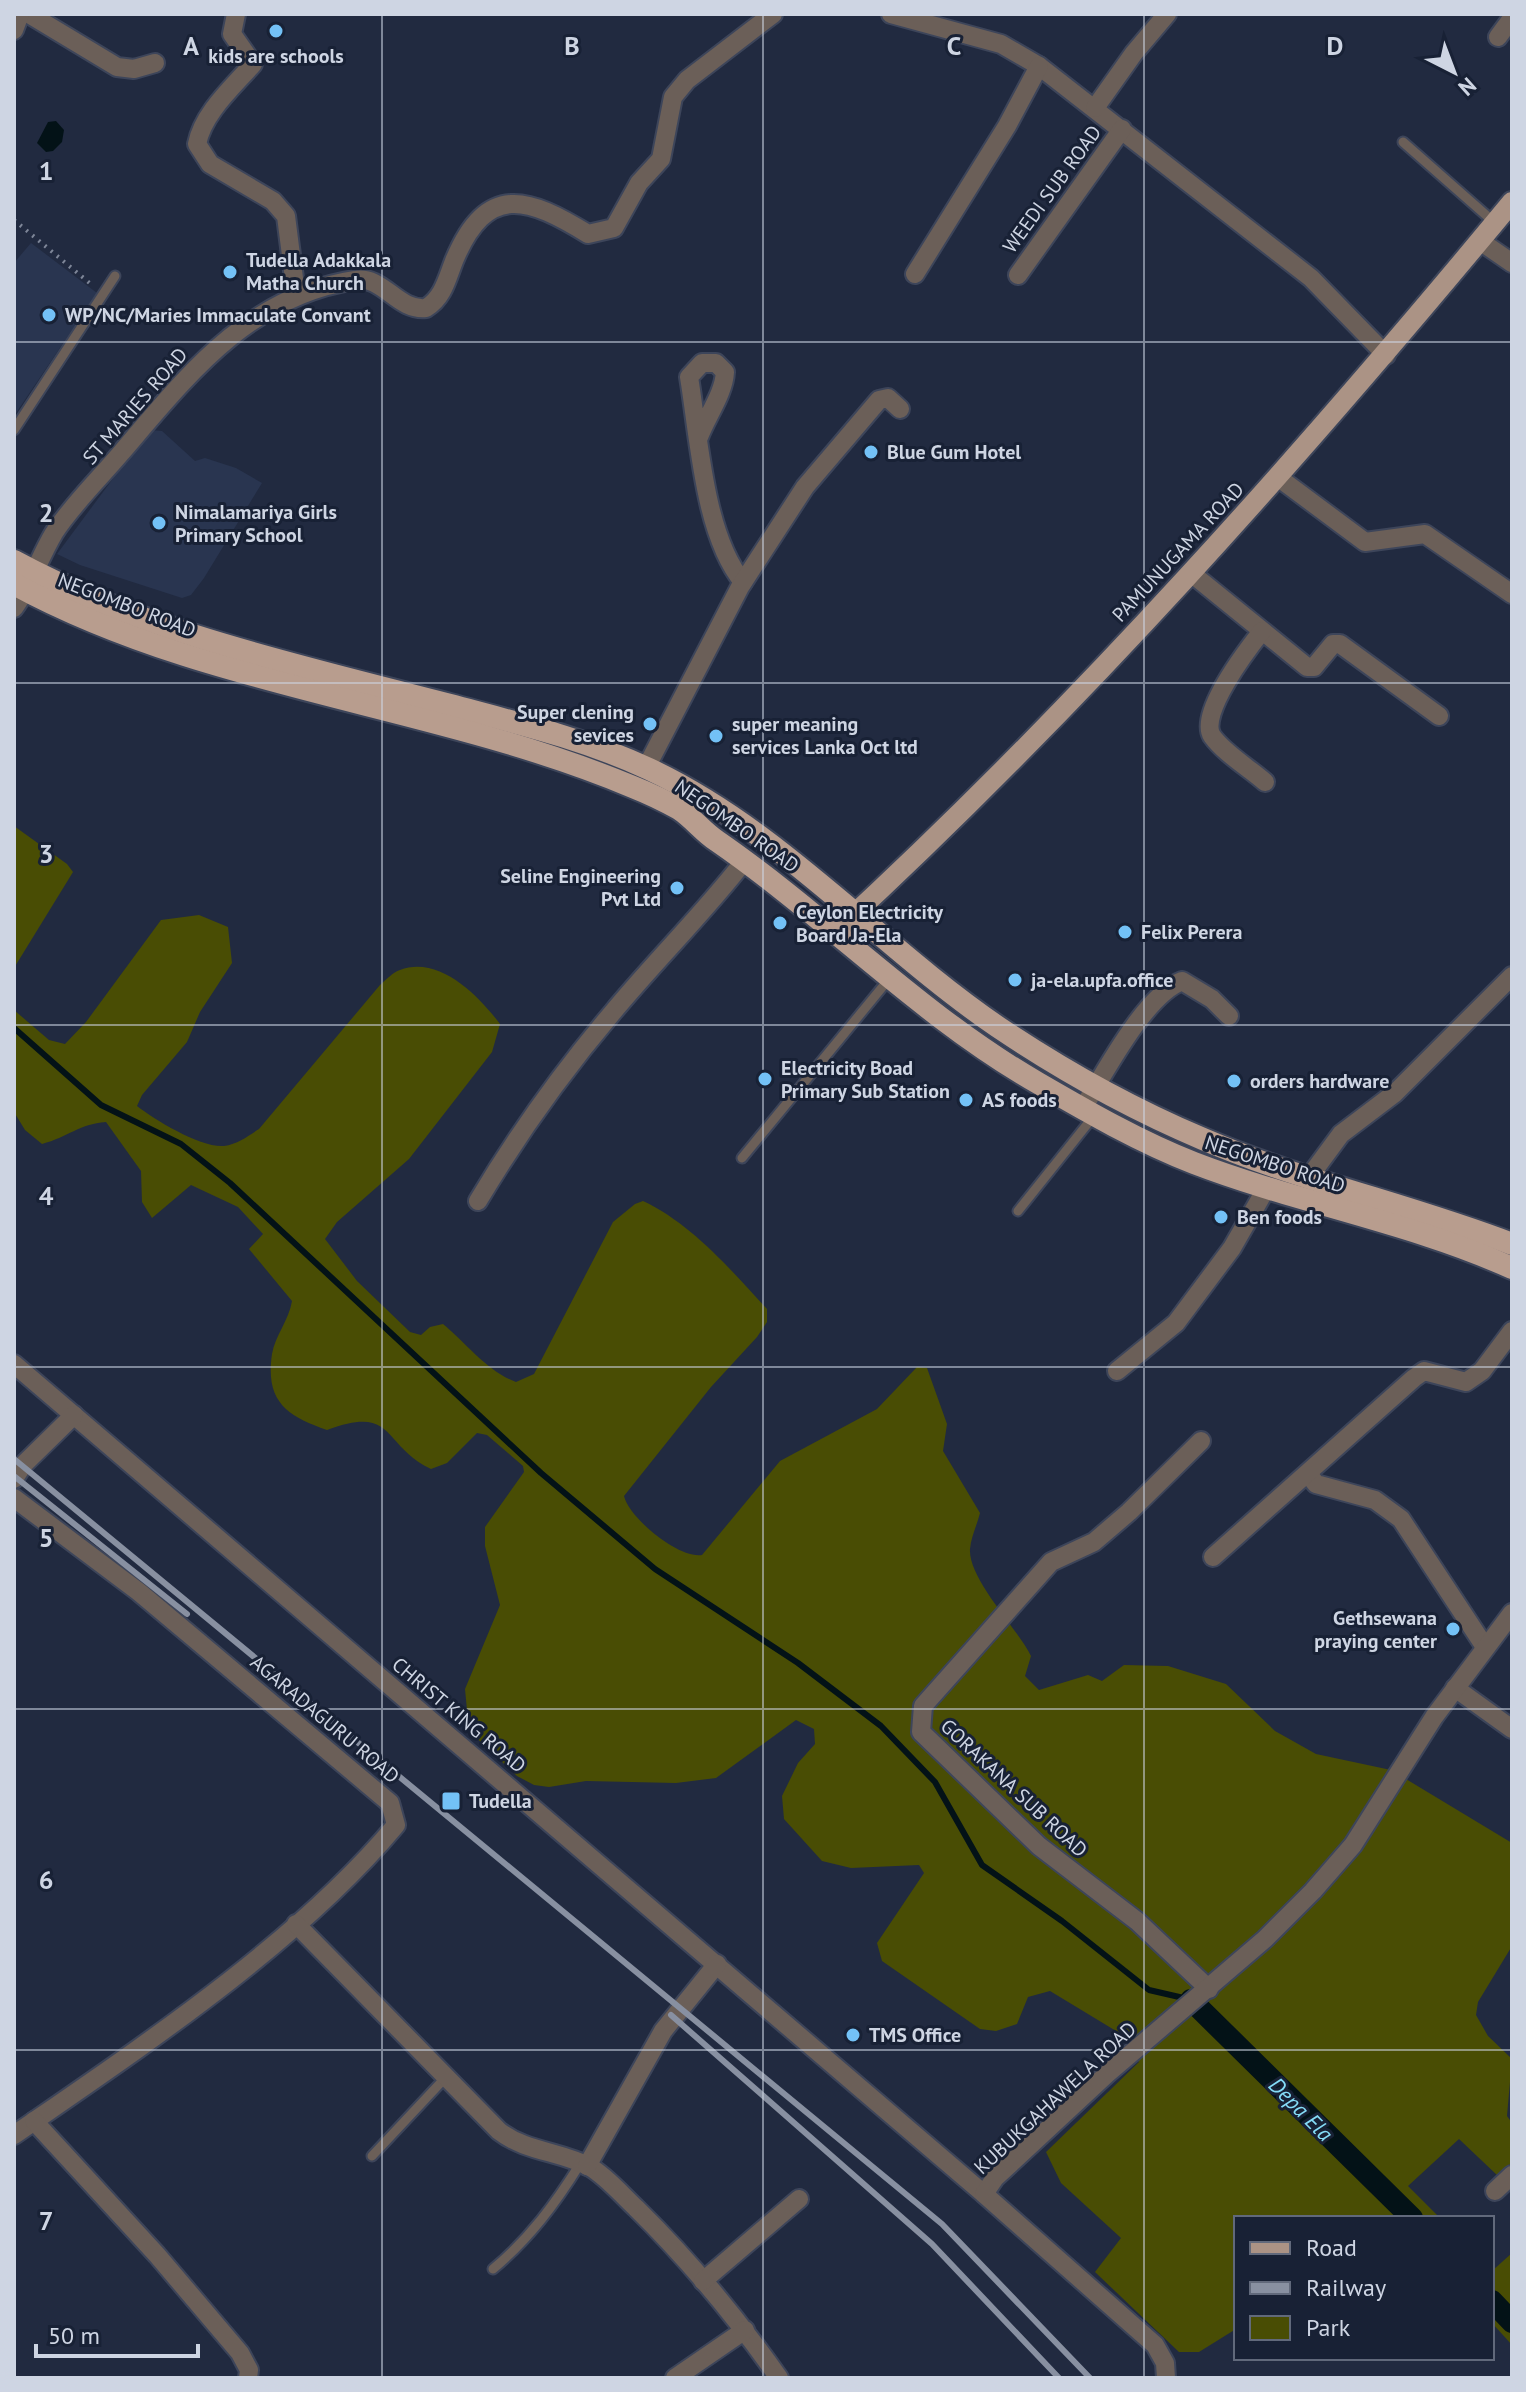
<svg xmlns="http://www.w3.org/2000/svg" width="1526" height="2392" font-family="'PT Sans',sans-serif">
	<rect width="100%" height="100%" fill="#212a40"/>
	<g fill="#293550">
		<polygon points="31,243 97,293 14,416 14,263"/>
		<polygon points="149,430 162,431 195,461 205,458 236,468 262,483 204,578 191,595 182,598 80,565 57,554"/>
	</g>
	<g fill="#494d04">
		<polygon points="14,826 67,864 73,872 14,968"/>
		<path d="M199 915 228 927 232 963 200 1012 187 1042 142 1095 137 1106C155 1120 201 1148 224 1146 238 1144 248 1136 259 1129L380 985C386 980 393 972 400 970 439 955 479 996 500 1024L492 1052 409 1159 337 1222 325 1239 357 1281 410 1332 421 1335 430 1327 443 1324C467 1344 488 1372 516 1382L534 1374 613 1222 635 1204 643 1201C692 1224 731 1270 767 1309V1322L757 1337 711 1387 624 1496C629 1518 679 1559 702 1555L780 1461 877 1409 917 1367 927 1368 947 1424 943 1451 980 1513C977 1525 971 1537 970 1549 968 1579 1018 1629 1031 1656L1025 1676 1039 1690 1088 1675 1102 1681 1124 1665 1168 1666 1226 1684 1275 1731 1316 1754 1391 1770 1512 1843V1946L1478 2002 1476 2015 1488 2036 1512 2059 1507 2116 1512 2123V2162L1498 2176 1459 2139 1408 2186 1440 2218H1236V2329L1199 2352H1179L1095 2272 1121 2238 1061 2183 1046 2152 1139 2062 1121 2034 1050 1991 1028 1997 1017 2024 996 2031 980 2029 882 1961 877 1943 924 1873 919 1865 851 1868 822 1861 784 1819 782 1796 798 1763 815 1744 814 1729 796 1720 716 1778 676 1783 586 1781 549 1787 534 1785 517 1776 469 1731 465 1689 500 1605 485 1546V1527L524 1472 523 1466 487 1435 477 1433 447 1463 431 1469C381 1445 396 1404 327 1430 287 1416 265 1402 272 1354 275 1336 289 1320 292 1301L249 1249 263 1234 238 1207 191 1185 152 1218 142 1202 141 1171 106 1122C79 1124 68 1137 42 1144L25 1130 14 1112V1010L49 1040 65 1044 86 1022 161 920Z"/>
		<polygon points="1512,2253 1512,2345 1492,2323 1492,2271"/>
	</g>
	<polygon fill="#031217" points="56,121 64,130 62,142 53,151 46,152 37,143 48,122"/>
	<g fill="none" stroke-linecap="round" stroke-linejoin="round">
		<polyline stroke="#031217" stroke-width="6" points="14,1028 101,1105 181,1144 230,1183 541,1473 655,1569 798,1663 881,1726 935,1782 982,1865 1062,1921 1149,1990 1188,1999"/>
		<g stroke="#031217" stroke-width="22">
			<polyline points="1191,2000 1412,2218"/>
			<polyline points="1492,2301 1512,2322"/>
		</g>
		<defs>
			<g id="service">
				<polyline points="1403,142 1495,223"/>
				<polyline points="14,430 115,276"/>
				<polyline points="742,1158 889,979"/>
				<polyline points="1018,1211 1093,1117"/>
				<polyline points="372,2156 446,2077"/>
				<path d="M493 2269C530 2238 555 2204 580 2164"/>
			</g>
			<g id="minor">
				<polyline points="29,14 117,67 134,69 155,63"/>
				<path d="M236 14 232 34 253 64C233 87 203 113 197 144L210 164 273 201 286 216 296 294"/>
				<polyline points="891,14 1001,44 1039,66 1311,278 1386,355"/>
				<polyline points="14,30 20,14"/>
				<polyline points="1498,37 1512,18"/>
				<polyline points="1095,108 1134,53 1167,14"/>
				<polyline points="1480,241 1512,263"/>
				<polyline points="915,274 1007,126 1039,66"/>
				<polyline points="1018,275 1122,129"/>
				<path d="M699 437C707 416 724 393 725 372L716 363H702L689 377C699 437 704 535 743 582"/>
				<polyline points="1279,478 1365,542 1425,534 1512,594"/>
				<polyline points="1191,573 1307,667 1314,667 1333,644 1340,644 1439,716"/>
				<path d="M14 608C31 585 39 558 54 533 72 505 99 479 121 453 187 376 248 296 355 280 383 275 397 311 426 308 443 298 447 279 454 261 487 181 529 198 588 234L614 228 639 183 661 159 673 97 687 80 773 14"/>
				<path d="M1262 631C1247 650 1198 714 1212 736 1224 753 1249 768 1265 782"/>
				<polyline points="646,768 740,587 805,487 879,400 888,398 900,409"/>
				<path d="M1083 1108C1104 1074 1145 995 1182 981L1212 999 1229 1016"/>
				<polyline points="1310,1176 1341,1134 1395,1093 1512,976"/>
				<path d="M478 1201C518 1134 563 1071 613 1012 656 960 704 913 745 860"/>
				<polyline points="14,1364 984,2194"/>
				<polyline points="1117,1371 1176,1323 1232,1248 1267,1187"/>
				<polyline points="1201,1441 1129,1512 1094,1542 1051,1562 923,1706 921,1732 1039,1846 1137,1921 1209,1989"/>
				<polyline points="1309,1475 1316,1484 1375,1500 1401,1519 1485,1647"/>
				<polyline points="14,1479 23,1465 74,1415"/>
				<path d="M14 1498 139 1592 390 1803 396 1825C298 1943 140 2048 14 2135"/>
				<polyline points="1213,1557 1414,1378 1424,1371 1466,1382 1482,1371 1512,1331"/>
				<polyline points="1455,1688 1512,1729"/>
				<path d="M296 1924 499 2131C526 2152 560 2151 590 2167 607 2177 621 2194 636 2208 689 2260 736 2317 779 2378"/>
				<polyline points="34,2121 157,2255 240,2353 249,2370 248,2378"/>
				<polyline points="587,2166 663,2031 717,1964"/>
				<polyline points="1495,2191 1512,2175"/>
				<polyline points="703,2281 799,2199"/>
				<polyline points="675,2378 745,2330"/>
				<polyline points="1166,2378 1165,2363 1155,2345 984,2194 995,2178 1107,2074 1265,1939 1313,1891 1353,1845 1434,1717 1512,1613"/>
			</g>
			<path id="primary" d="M836 931C1080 706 1300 458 1512 202"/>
			<g id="trunk">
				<path d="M14 561C149 634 302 666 450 705 517 723 585 739 649 769 781 831 878 945 998 1027 1062 1070 1132 1109 1203 1139 1303 1182 1411 1205 1512 1244"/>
				<path d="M14 584C207 689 433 703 633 787 648 793 665 801 679 809 693 818 703 832 717 841 827 917 921 1016 1038 1083 1088 1112 1140 1142 1194 1163 1298 1203 1410 1222 1512 1268"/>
			</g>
		</defs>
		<use href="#service" stroke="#3d455a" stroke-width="13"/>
		<use href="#minor" stroke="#3d455a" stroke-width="22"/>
		<use href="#primary" stroke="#3d455a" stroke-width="24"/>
		<use href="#trunk" stroke="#3d455a" stroke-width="26"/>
		<polyline stroke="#7e8698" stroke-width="4" stroke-dasharray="2 6" stroke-linecap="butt" points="14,220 92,285"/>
		<use href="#service" stroke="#6b5f58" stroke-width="9"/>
		<use href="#minor" stroke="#6b5f58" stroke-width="18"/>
		<use href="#primary" stroke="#ab9385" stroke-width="20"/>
		<use href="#trunk" stroke="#b89d8e" stroke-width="22"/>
		<g stroke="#8890a1" stroke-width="6">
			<polyline points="14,1459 942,2224 1090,2378"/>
			<polyline points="14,1476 187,1614"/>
			<polyline points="671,2015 932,2244 1059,2378"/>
		</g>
	</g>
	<path fill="none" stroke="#ced5e3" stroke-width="2" stroke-opacity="0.55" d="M382 14V2378M763 14V2378M1144 14V2378M14 342H1512M14 683H1512M14 1025H1512M14 1367H1512M14 1709H1512M14 2050H1512"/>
	<g fill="#73c1f6" stroke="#182135" stroke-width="3">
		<circle cx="276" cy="31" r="8"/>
		<circle cx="230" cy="272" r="8"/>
		<circle cx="49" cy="315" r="8"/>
		<circle cx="871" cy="452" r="8"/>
		<circle cx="159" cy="523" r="8"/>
		<circle cx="650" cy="724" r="8"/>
		<circle cx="716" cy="736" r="8"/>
		<circle cx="677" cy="888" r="8"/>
		<circle cx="780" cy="923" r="8"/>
		<circle cx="1125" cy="932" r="8"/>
		<circle cx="1015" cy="980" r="8"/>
		<circle cx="765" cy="1079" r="8"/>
		<circle cx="1234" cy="1081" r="8"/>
		<circle cx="966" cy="1100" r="8"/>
		<circle cx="1221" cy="1217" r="8"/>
		<circle cx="1453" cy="1629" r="8"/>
		<rect x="441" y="1791" width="20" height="20" rx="4"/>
		<circle cx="853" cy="2035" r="8"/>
	</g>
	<g text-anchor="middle" stroke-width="6" stroke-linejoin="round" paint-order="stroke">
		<g font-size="20" font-weight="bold" fill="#ced5e3" stroke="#182135" text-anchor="start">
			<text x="276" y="63" text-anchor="middle">kids are schools</text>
			<text x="246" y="267">Tudella Adakkala<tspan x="246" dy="23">Matha Church</tspan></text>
			<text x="65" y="322">WP/NC/Maries Immaculate Convant</text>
			<text x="887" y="459">Blue Gum Hotel</text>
			<text x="175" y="519">Nimalamariya Girls<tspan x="175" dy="23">Primary School</tspan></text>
			<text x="634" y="719" text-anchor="end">Super clening<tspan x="634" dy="23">sevices</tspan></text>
			<text x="732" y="731">super meaning<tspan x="732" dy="23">services Lanka Oct ltd</tspan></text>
			<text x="661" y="883" text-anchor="end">Seline Engineering<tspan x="661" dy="23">Pvt Ltd</tspan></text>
			<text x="796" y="919">Ceylon Electricity<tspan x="796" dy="23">Board Ja-Ela</tspan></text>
			<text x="1141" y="939">Felix Perera</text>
			<text x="1031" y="987">ja-ela.upfa.office</text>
			<text x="781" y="1075">Electricity Boad<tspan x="781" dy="23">Primary Sub Station</tspan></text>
			<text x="1250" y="1088">orders hardware</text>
			<text x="982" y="1107">AS foods</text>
			<text x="1237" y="1224">Ben foods</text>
			<text x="1437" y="1625" text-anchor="end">Gethsewana<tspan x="1437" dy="23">praying center</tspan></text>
			<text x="469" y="1808">Tudella</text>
			<text x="869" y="2042">TMS Office</text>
		</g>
		<g font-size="20" fill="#ced5e3" stroke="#182135">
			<text transform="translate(1052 189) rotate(-54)" y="7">WEEDI SUB ROAD</text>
			<text transform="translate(135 406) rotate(-49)" y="7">ST MARIES ROAD</text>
			<text transform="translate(1178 552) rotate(-47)" y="7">PAMUNUGAMA ROAD</text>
			<text transform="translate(127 605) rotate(21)" y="7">NEGOMBO ROAD</text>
			<text transform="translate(737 826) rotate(35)" y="7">NEGOMBO ROAD</text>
			<text transform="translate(1275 1164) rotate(18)" y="7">NEGOMBO ROAD</text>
			<text transform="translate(459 1715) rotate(40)" y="7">CHRIST KING ROAD</text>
			<text transform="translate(325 1719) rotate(40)" y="7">AGARADAGURU ROAD</text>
			<text transform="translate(1014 1788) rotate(43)" y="7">GORAKANA SUB ROAD</text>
			<text transform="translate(1055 2098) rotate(-43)" y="7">KUBUKGAHAWELA ROAD</text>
		</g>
		<g font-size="22" font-style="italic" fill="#84dcf7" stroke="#182135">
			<text transform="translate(1301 2109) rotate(45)" y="8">Depa Ela</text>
		</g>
	</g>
	<g font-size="26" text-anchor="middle" font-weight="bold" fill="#ced5e3" stroke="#182135" stroke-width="6" stroke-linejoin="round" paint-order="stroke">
		<text x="191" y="55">A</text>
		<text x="572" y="55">B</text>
		<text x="954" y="55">C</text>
		<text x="1335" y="55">D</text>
		<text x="46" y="180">1</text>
		<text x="46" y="522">2</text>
		<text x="46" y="863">3</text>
		<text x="46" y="1205">4</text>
		<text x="46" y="1547">5</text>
		<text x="46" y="1889">6</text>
		<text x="46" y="2230">7</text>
	</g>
	<rect width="1526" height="2392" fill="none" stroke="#ced5e3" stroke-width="32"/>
	<rect x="1234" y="2216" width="260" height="144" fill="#182135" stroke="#61697b" stroke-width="2"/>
	<rect x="1250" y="2242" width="40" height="12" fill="#ab9385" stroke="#61697b" stroke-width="2"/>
	<text x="1306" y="2256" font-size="24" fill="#ced5e3">Road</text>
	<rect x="1250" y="2282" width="40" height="12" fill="#8890a1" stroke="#61697b" stroke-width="2"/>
	<text x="1306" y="2296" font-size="24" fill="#ced5e3">Railway</text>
	<rect x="1250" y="2316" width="40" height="24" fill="#494d04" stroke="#61697b" stroke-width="2"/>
	<text x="1306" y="2336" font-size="24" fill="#ced5e3">Park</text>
	<g transform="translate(1454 72) rotate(138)" stroke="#182135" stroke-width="6" paint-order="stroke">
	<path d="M0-6L14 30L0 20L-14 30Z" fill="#ced5e3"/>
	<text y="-12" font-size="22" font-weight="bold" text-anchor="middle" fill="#ced5e3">N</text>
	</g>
	<path d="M36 2344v12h162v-12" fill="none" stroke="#ced5e3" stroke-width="4"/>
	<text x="48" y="2344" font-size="24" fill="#ced5e3" stroke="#182135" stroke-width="6" paint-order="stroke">50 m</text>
</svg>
